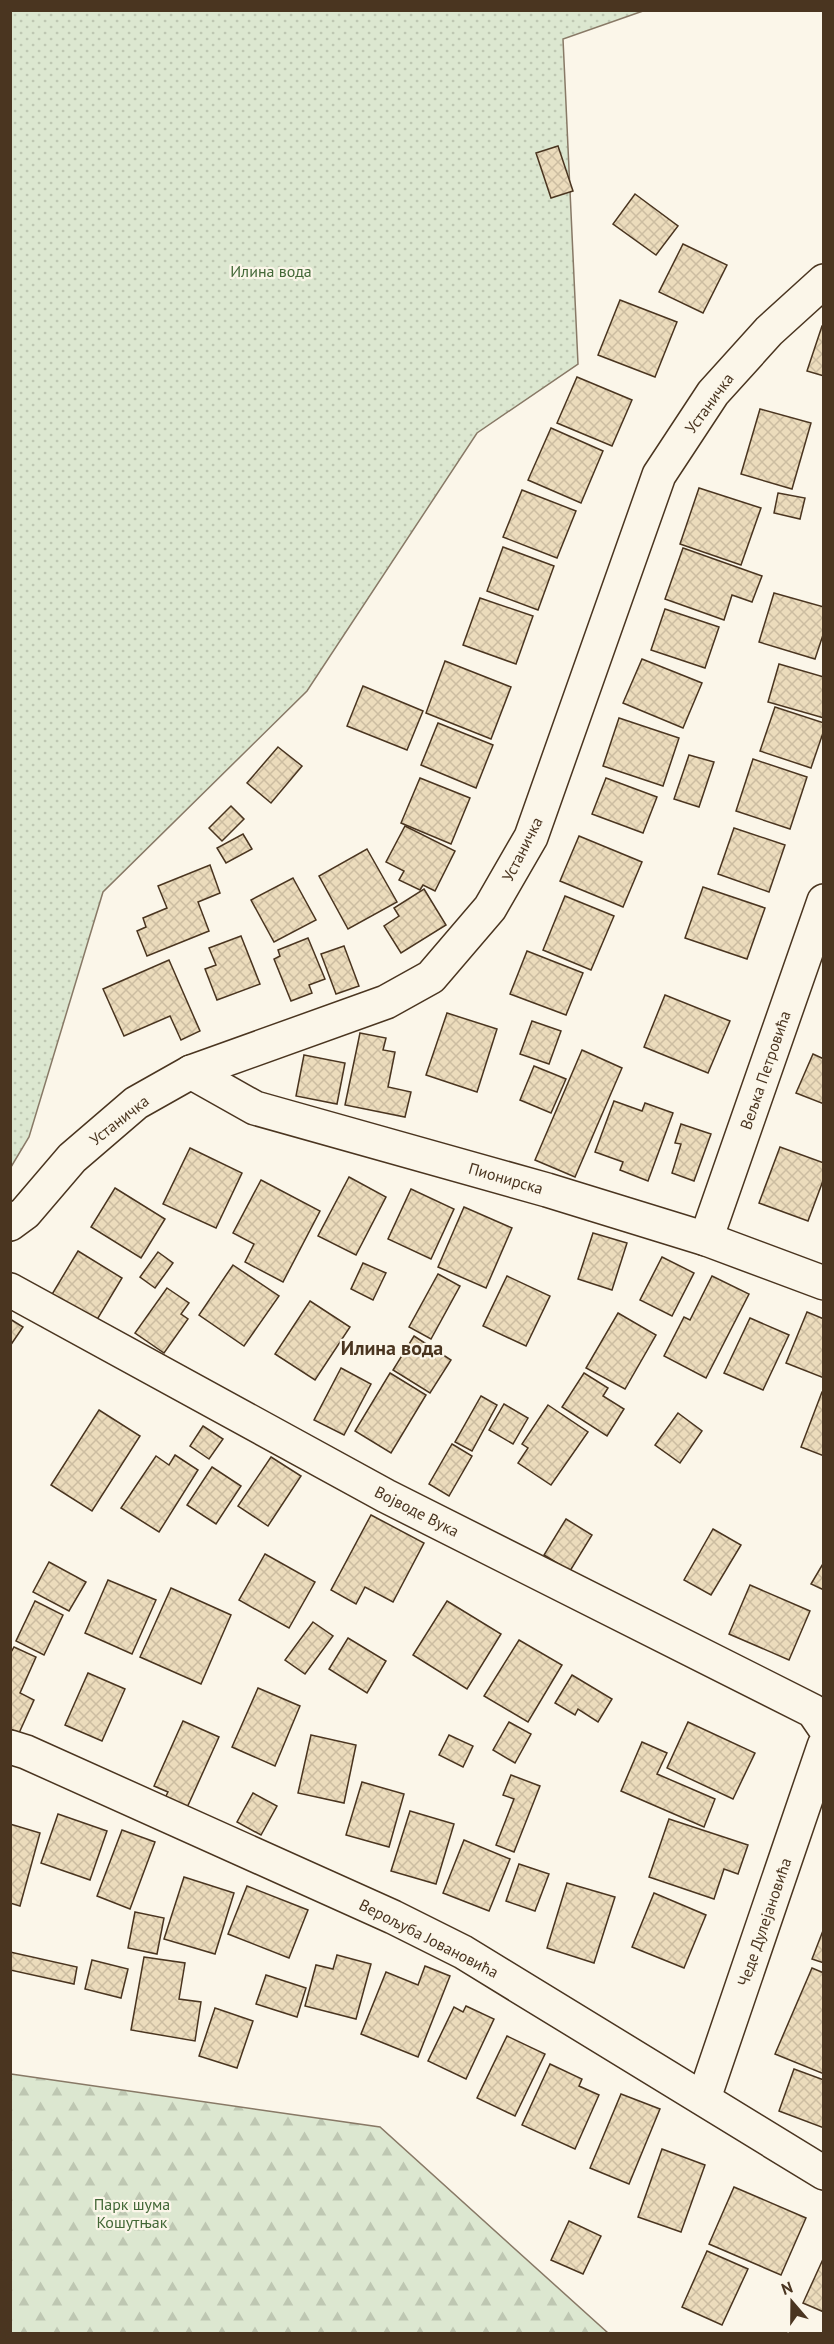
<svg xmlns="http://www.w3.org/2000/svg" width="834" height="2344" font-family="'PT Sans',sans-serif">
	<defs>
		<pattern id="forest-firs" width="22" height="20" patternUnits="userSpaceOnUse" patternTransform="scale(1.5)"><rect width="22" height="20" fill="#dce7d0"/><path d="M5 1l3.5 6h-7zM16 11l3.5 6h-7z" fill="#bec7b2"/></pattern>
		<pattern id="park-dots" width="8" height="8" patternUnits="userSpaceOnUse" patternTransform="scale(1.5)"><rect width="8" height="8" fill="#dce7d0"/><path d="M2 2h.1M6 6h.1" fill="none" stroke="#bec7b2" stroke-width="1.8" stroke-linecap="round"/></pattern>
		<pattern id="building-cross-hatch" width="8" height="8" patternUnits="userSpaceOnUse" patternTransform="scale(1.5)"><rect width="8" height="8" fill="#ecdcbc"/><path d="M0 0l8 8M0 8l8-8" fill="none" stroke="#ccbda1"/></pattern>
	</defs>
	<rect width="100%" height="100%" fill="#fbf6e9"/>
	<polygon fill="url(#forest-firs)" stroke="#887966" stroke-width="1.5" points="11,2074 380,2127 608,2333 11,2333"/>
	<polygon fill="url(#park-dots)" stroke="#887966" stroke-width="1.5" points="11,11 643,11 563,39 578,364 477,433 307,691 103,892 29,1137 11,1167"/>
	<g fill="url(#building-cross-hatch)" stroke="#4a3520" stroke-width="1.5">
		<polygon points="558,146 573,191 551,198 536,153"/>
		<polygon points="635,194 678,226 656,255 613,224"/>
		<polygon points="683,244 727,265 703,313 659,292"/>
		<polygon points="620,300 677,322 655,377 598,355"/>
		<polygon points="822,326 824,326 824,376 807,371"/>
		<polygon points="577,377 632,400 612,446 557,423"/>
		<polygon points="760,409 811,423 792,489 741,474"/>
		<polygon points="551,428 603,451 581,503 528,480"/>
		<polygon points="699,488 761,508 741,565 680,544"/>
		<polygon points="522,490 576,511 557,558 503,537"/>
		<polygon points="778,493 805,498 800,519 774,513"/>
		<polygon points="503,547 554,566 538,610 487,591"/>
		<polygon points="683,548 762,576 752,602 732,595 724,620 665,599"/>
		<polygon points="774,593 824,607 824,632 815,659 759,642"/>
		<polygon points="480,598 533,616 516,664 463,645"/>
		<polygon points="665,609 719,627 705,668 651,650"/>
		<polygon points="642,659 702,683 683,728 623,703"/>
		<polygon points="445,661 511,687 491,739 426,713"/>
		<polygon points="779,664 824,677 824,718 768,702"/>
		<polygon points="363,686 423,711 407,750 347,726"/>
		<polygon points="775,707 824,723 824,730 811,768 760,751"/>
		<polygon points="619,718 679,738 663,786 603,766"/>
		<polygon points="438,723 493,745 476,788 421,765"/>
		<polygon points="278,747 302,766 271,803 247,783"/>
		<polygon points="689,755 714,762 699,807 674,799"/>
		<polygon points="753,759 807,777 790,829 736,811"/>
		<polygon points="420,778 470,798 451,844 401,823"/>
		<polygon points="606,778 657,797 643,833 592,814"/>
		<polygon points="231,806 244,819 222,841 209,828"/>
		<polygon points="405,826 455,851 435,891 423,885 420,890 399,880 404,871 386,862"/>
		<polygon points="734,828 785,845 769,892 718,874"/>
		<polygon points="243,834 252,849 226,863 217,848"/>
		<polygon points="579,836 642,862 623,907 560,881"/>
		<polygon points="367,849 397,902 348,929 319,876"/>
		<polygon points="210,865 220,893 198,902 209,931 147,956 137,931 146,927 143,918 167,908 158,886"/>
		<polygon points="293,878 316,920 274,942 251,900"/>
		<polygon points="703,887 765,908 747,959 685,938"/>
		<polygon points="424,889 446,925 401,953 384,926 399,916 394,908"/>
		<polygon points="565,896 614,916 591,970 543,950"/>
		<polygon points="241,936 260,984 217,1000 205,969 216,965 209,948"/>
		<polygon points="308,938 325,979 309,985 312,993 291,1001 274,959 280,956 278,950"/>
		<polygon points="344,946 359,986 336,994 321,954"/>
		<polygon points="527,951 583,973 566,1015 510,994"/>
		<polygon points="169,960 200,1031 181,1040 170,1016 124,1036 103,989"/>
		<polygon points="665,995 730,1021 708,1073 644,1047"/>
		<polygon points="447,1013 497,1029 477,1092 426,1075"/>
		<polygon points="532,1021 561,1031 549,1064 520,1054"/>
		<polygon points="360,1033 386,1038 383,1050 395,1052 388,1087 411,1092 405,1117 345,1105"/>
		<polygon points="582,1050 622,1068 575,1177 535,1160"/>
		<polygon points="813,1054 824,1059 824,1104 796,1093"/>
		<polygon points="304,1055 345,1063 337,1104 296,1096"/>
		<polygon points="534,1066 566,1079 551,1113 520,1100"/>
		<polygon points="614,1101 642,1111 645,1103 673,1113 648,1181 620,1170 623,1162 595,1152"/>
		<polygon points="681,1124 711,1134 694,1181 672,1173 681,1144 675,1143"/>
		<polygon points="780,1147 824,1163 824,1178 808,1221 759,1203"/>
		<polygon points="190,1148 242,1173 216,1228 163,1204"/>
		<polygon points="349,1177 386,1197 356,1255 318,1236"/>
		<polygon points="261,1180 320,1211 283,1282 245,1262 254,1244 233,1233"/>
		<polygon points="115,1188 165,1219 141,1258 91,1227"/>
		<polygon points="411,1189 454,1209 431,1259 388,1239"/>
		<polygon points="464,1207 512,1228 486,1288 438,1267"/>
		<polygon points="593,1233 627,1243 612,1290 578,1279"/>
		<polygon points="78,1251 122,1278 95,1323 51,1296"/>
		<polygon points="158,1252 173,1263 155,1288 140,1277"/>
		<polygon points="662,1257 694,1273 672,1316 640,1300"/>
		<polygon points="363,1263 386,1273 373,1300 351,1289"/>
		<polygon points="233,1265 279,1296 244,1346 199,1315"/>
		<polygon points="438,1274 460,1286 431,1339 409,1327"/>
		<polygon points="507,1276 550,1296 526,1346 483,1326"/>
		<polygon points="712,1276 749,1294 706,1378 664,1356 684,1317 690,1320"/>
		<polygon points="167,1288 189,1303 181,1314 188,1319 164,1353 135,1333"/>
		<polygon points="310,1301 350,1327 315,1380 275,1354"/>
		<polygon points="807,1312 824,1319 824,1378 786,1363"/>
		<polygon points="618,1313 656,1335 625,1389 586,1368"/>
		<polygon points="750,1318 789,1335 763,1390 724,1373"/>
		<polygon points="10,1319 23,1327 10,1346"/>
		<polygon points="414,1336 451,1360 430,1393 393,1370"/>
		<polygon points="341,1368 371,1384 344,1435 314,1420"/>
		<polygon points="390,1373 426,1395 391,1453 355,1431"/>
		<polygon points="584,1373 608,1388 603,1396 624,1409 607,1436 562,1407"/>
		<polygon points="822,1392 824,1392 824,1456 801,1447"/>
		<polygon points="481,1396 497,1405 472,1451 455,1442"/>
		<polygon points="504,1404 528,1418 513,1444 489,1430"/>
		<polygon points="548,1405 588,1432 551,1485 518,1463 528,1448 522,1444"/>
		<polygon points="99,1410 140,1436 92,1511 51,1485"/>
		<polygon points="678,1413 702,1431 680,1463 655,1445"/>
		<polygon points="203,1426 223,1439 209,1459 190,1446"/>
		<polygon points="452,1444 472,1456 449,1496 429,1484"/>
		<polygon points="175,1455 198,1470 159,1532 121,1508 156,1456 169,1465"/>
		<polygon points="271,1457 301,1476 268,1526 238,1506"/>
		<polygon points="212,1467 241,1486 216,1524 187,1505"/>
		<polygon points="371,1515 424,1543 393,1602 365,1587 356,1604 331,1590"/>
		<polygon points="566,1519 592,1535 570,1571 544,1555"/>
		<polygon points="713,1529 741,1545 711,1595 684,1580"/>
		<polygon points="265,1554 315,1582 289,1628 239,1600"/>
		<polygon points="49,1562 86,1582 69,1611 33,1592"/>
		<polygon points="824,1562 824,1590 811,1584"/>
		<polygon points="108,1580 156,1600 132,1654 85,1633"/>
		<polygon points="750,1585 810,1611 789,1660 729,1634"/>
		<polygon points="171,1588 231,1615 201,1684 140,1657"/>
		<polygon points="35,1601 63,1615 44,1655 16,1641"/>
		<polygon points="447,1601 501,1634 467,1689 413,1655"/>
		<polygon points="313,1622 333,1636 305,1674 285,1660"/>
		<polygon points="348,1638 386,1661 367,1693 329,1669"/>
		<polygon points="519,1640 562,1665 528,1722 484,1696"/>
		<polygon points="14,1647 36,1657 20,1693 34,1700 19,1733 10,1729 10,1654"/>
		<polygon points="88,1673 125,1689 102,1741 65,1725"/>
		<polygon points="572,1675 612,1699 598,1722 578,1709 575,1715 555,1703"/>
		<polygon points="258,1688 300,1706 275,1766 232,1747"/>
		<polygon points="183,1721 219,1737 185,1812 163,1802 168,1792 154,1786"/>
		<polygon points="509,1722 531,1734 515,1763 493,1750"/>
		<polygon points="688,1722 755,1753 733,1799 667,1768"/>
		<polygon points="311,1735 356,1745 344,1803 298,1793"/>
		<polygon points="449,1735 473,1746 463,1767 439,1755"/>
		<polygon points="642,1742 667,1753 657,1774 715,1799 704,1827 621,1791"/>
		<polygon points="511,1775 540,1786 514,1852 496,1845 514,1799 503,1795"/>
		<polygon points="362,1782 404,1794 389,1847 346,1835"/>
		<polygon points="253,1793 277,1806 261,1835 237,1822"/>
		<polygon points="410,1811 454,1824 436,1884 391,1871"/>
		<polygon points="58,1814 107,1831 90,1880 41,1863"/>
		<polygon points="669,1819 748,1845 738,1874 724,1869 714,1899 649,1877"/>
		<polygon points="10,1824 40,1833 20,1906 10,1903"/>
		<polygon points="122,1830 155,1842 130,1909 97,1896"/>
		<polygon points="464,1840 510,1859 489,1911 443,1893"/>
		<polygon points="519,1864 549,1874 535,1911 506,1901"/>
		<polygon points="184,1877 234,1893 215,1954 164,1939"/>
		<polygon points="567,1883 615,1897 594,1963 547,1948"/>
		<polygon points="247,1886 308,1910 289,1958 228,1934"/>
		<polygon points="654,1893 706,1915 684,1968 632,1947"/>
		<polygon points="135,1912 164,1918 157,1954 128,1948"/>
		<polygon points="824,1928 824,1963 812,1959"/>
		<polygon points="10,1952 77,1967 74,1984 10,1970"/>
		<polygon points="337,1955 371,1964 356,2019 305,2006 316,1965 333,1969"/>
		<polygon points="144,1957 185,1963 179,1999 201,2002 195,2041 131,2030"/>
		<polygon points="92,1960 128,1969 121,1998 85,1989"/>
		<polygon points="425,1966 450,1976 418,2057 361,2034 386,1972 418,1985"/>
		<polygon points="812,1968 824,1973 824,2074 775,2054"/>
		<polygon points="266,1975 306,1988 297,2017 256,2004"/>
		<polygon points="466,2006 494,2019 466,2079 428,2061 454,2007 463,2012"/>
		<polygon points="215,2008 253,2021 237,2068 199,2056"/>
		<polygon points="507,2036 545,2054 515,2116 477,2098"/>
		<polygon points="550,2064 582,2079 579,2086 599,2095 575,2149 522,2125"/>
		<polygon points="794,2069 824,2080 824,2128 779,2111"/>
		<polygon points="621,2094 660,2109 629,2184 590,2168"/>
		<polygon points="662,2149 705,2165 681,2232 638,2217"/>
		<polygon points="734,2187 806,2218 781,2275 709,2244"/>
		<polygon points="569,2221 601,2236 583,2274 551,2260"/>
		<polygon points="707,2251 748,2269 722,2325 682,2307"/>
		<polygon points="824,2257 824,2312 803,2303"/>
	</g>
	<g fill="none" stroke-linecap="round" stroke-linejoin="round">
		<defs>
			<g id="minor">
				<polyline points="191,1072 255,1108 547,1190 706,1239 824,1283"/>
				<polyline points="10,1224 25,1213 72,1158 136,1103 191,1072 386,1002 431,977 490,908 531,837 659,475 713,393 769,331 824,281"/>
				<polyline points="706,1239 824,901"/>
				<polyline points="10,1290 386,1496 813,1711 824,1727"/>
				<polyline points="10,1747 26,1752 393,1917 463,1952 824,2173"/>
				<polyline points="704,2098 824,1746"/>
			</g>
		</defs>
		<use href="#minor" stroke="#4a3520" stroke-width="36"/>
		<use href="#minor" stroke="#fbf6e9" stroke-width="33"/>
	</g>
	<g text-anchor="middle" stroke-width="4.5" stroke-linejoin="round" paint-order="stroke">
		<g font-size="16" fill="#436837" stroke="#fbf6e9">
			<text x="271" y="277">Илина вода</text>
			<text x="132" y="2210">Парк шума<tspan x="132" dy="18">Кошутњак</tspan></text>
		</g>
		<g font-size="16" fill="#4a3520" stroke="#fbf6e9">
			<text transform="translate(709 403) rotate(-54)" y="6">Устаничка</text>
			<text transform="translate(522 849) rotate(-63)" y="6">Устаничка</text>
			<text transform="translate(765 1070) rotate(-71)" y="6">Вељка Петровића</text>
			<text transform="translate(119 1120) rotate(-38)" y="6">Устаничка</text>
			<text transform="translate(506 1178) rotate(16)" y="6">Пионирска</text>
			<text transform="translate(417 1511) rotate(27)" y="6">Војводе Вука</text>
			<text transform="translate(764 1922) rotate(-71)" y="6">Чеде Дулејановића</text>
			<text transform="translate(429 1938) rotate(27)" y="6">Верољуба Јовановића</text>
		</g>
		<g font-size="20" font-weight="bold" fill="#4a3520" stroke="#fbf6e9">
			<text x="392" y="1355">Илина вода</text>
		</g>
	</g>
	<rect width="834" height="2344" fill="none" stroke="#4a3520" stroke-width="24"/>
	<g transform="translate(792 2302) rotate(340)" stroke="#fbf6e9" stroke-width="4.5" paint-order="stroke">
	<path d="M0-4.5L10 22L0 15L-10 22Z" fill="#4a3520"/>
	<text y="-9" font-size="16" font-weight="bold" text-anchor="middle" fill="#4a3520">N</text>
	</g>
</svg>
